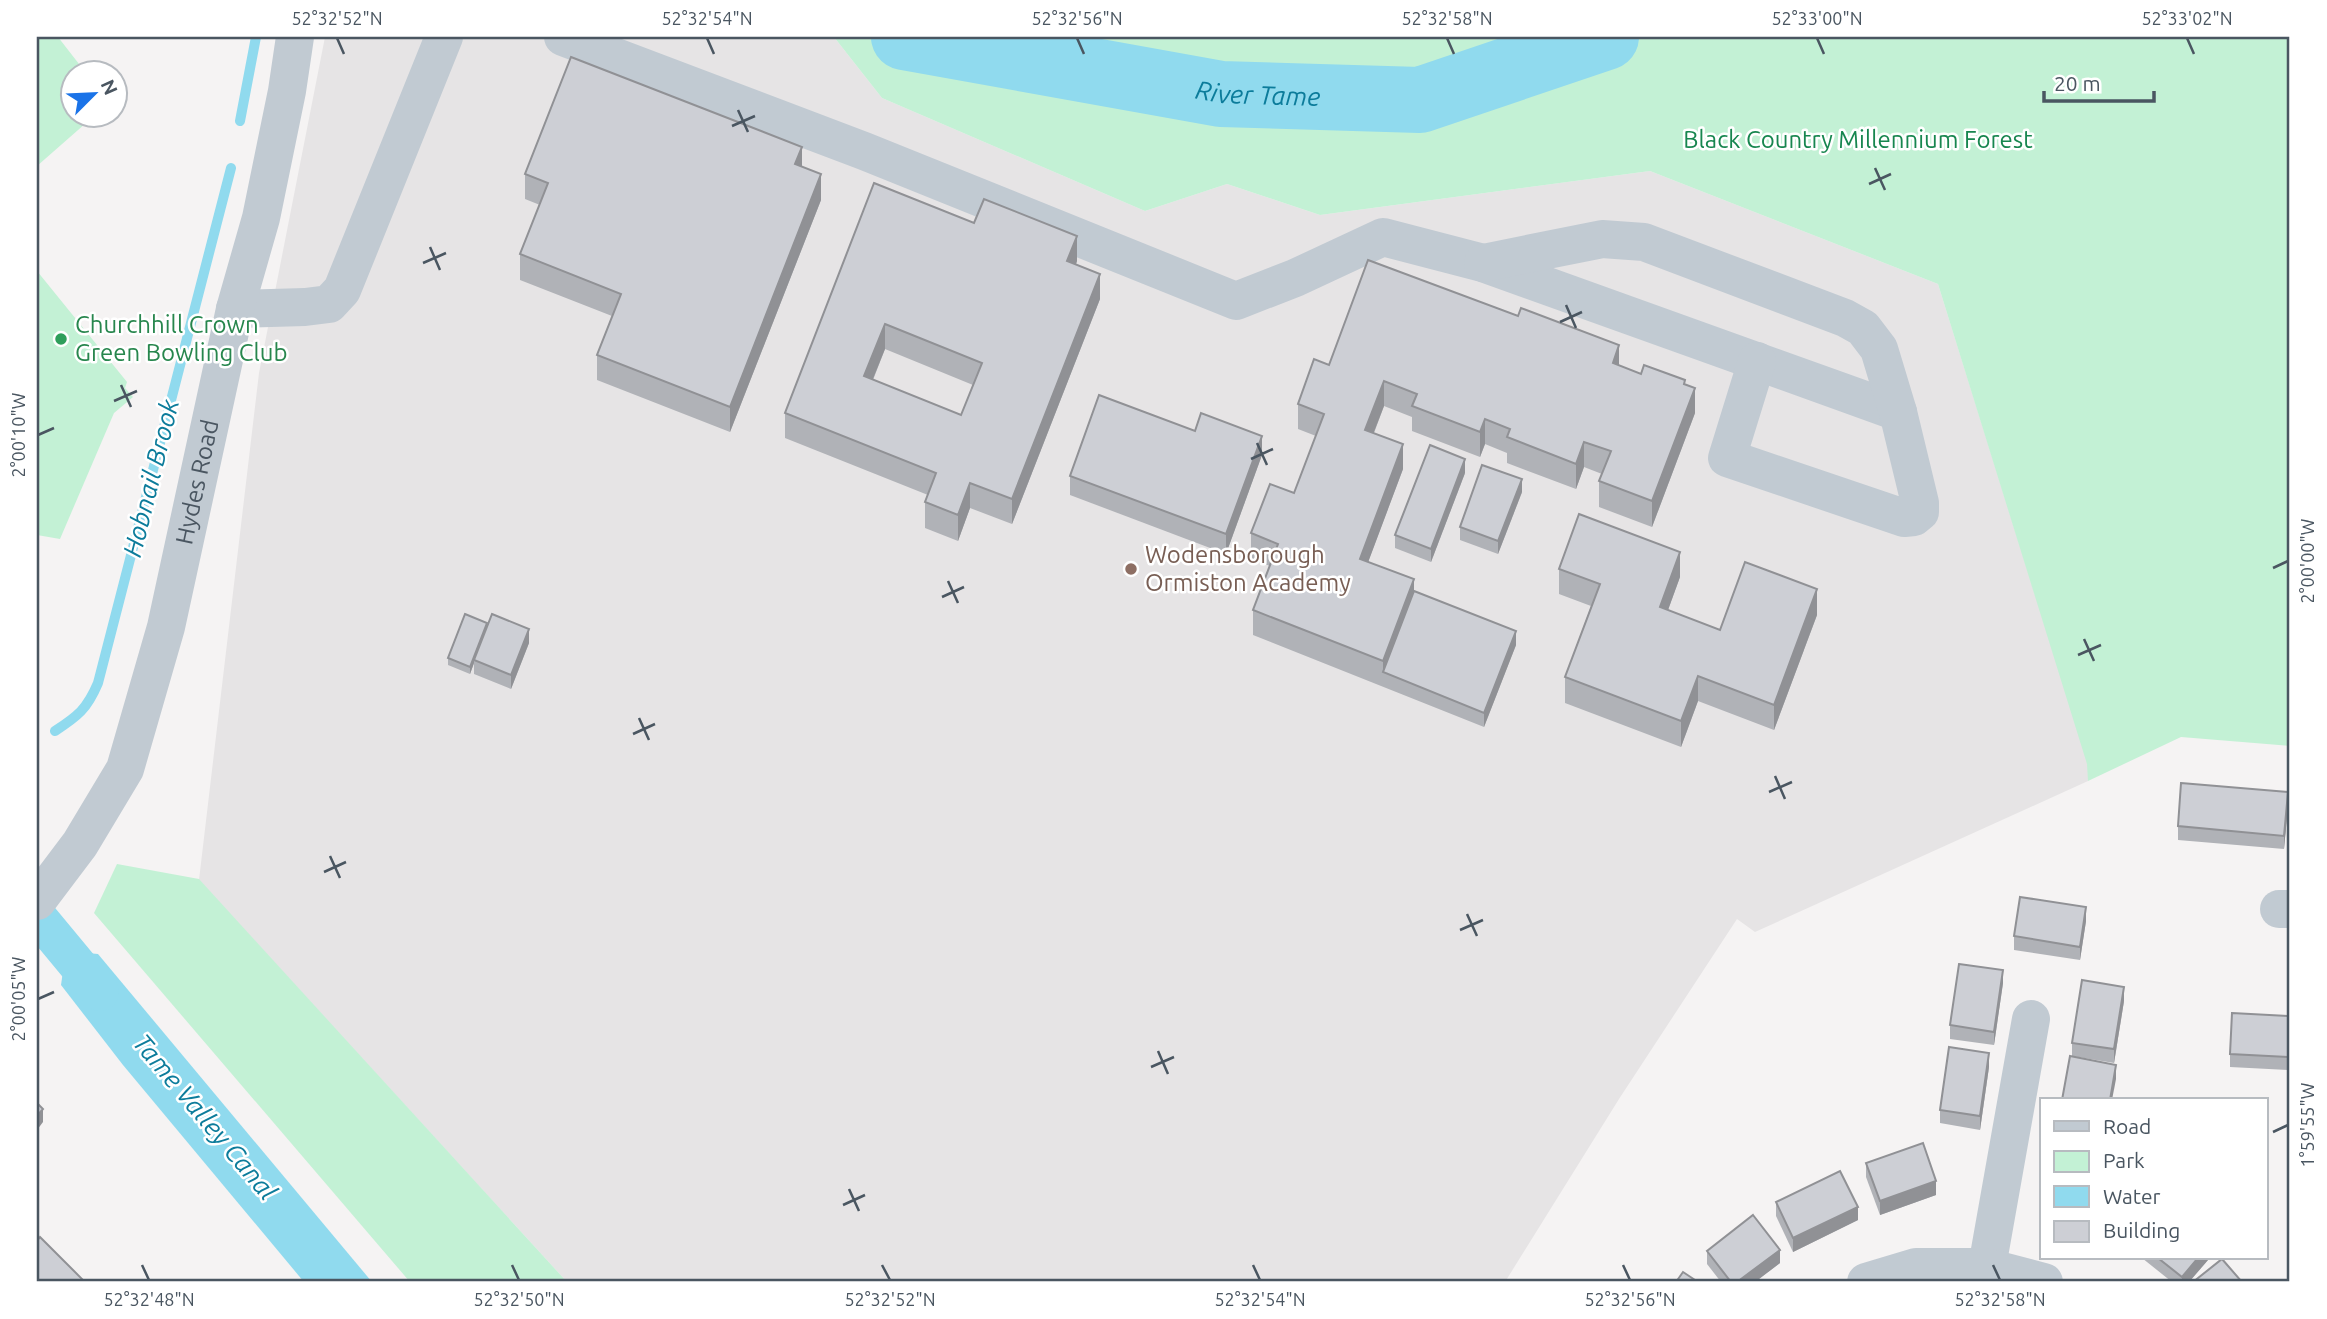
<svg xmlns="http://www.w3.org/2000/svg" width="2327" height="1319" font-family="Ubuntu,sans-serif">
	<rect width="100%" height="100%" fill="#f5f3f3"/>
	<polygon fill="#e6e4e5" points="325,37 834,37 882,98 1145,211 1227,184 1320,215 1650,171 1938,284 2088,764 2088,781 1755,932 1737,919 1619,1099 1505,1282 567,1282 199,880 259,373"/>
	<g fill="#c3f1d5">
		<polygon points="37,37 58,37 86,73 74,74 74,116 94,116 37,166"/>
		<polygon points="834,37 2290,37 2290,746 2181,737 2088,781 2087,764 1938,284 1650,171 1320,215 1227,184 1145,211 882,98"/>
		<polygon points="37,271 127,382 125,388 133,397 114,413 60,539 37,535"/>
		<polygon points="117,864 199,879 567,1282 410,1282 94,913"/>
	</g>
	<polygon fill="#90daee" points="66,951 98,954 372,1282 304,1282 123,1065 61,985"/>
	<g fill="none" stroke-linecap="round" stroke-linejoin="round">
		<g stroke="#90daee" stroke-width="10">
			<polyline points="240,121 256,37"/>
			<path d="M55 731C78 716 87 709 98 683L231 168"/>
		</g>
		<polyline stroke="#90daee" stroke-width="38" points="37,916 100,992"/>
		<path stroke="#90daee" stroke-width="66" id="s1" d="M904 37 1221 94 1420 100 1606 37"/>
		<g stroke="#c1cad2" stroke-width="38">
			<polyline points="563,37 864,151 1236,301 1295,278 1383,237 1483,263 1898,412"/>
			<polyline points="1483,263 1602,239 1644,242 1845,318 1863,328 1879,349 1898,412 1920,503 1920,512 1914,517 1904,518 1727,458 1757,361"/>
			<polyline points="235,309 305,307 329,304 342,290 444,37"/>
			<path id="s2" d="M37 901 80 844 125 769 166 627 235 309 261 218 287 91 295 37"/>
			<polyline points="2279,909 2290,909"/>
			<polyline points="1987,1267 2031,1019"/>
			<polyline points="1866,1282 1916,1267 1987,1267 2044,1282"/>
		</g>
	</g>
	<g fill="#b0b2b7" fill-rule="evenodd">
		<polygon points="802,167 821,200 730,432 597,380 597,355 612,316 520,280 520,254 540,205 525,199 525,174"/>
		<path d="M974 223 1077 261 1076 265 1100 299 1012 524 970 508 958 541 925 528V502L928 495 785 438V413ZM885 349 973 385 961 415 873 380Z"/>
		<polygon points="1329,365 1619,366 1641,374 1685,384 1695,413 1652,527 1599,507 1599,481 1602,474 1584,467 1576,489 1507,463 1507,453 1485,444 1480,457 1412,431 1412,417 1384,406 1374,433 1403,469 1368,562 1414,591 1516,645 1484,727 1253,635 1253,610 1270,566 1251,559 1251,533 1294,493 1316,436 1298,429 1298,404"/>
		<polygon points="1195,431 1262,455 1226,554 1070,495 1070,476"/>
		<polygon points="1465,473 1431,562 1395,548 1395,535"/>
		<polygon points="1522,492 1498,554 1460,540 1460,527"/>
		<polygon points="1559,569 1680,577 1668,610 1720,630 1817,615 1774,730 1698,701 1681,747 1565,703 1565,677 1591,606 1559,594"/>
		<polygon points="487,626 529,643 511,689 474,674 474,663 470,674 448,665 448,658"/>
		<polygon points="2288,806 2284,849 2178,840 2178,826"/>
		<polygon points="2086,921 2080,960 2014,950 2014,936"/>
		<polygon points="2003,983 1994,1045 1950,1039 1950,1025"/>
		<polygon points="2124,1001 2114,1063 2072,1056 2072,1043"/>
		<polygon points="2290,1016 2290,1070 2230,1067 2230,1054"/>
		<polygon points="1989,1067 1980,1130 1940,1123 1940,1110"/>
		<polygon points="1866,1163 1936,1195 1880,1215 1866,1177"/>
		<polygon points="1776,1202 1858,1220 1793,1252 1776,1216"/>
		<polygon points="1707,1251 1780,1263 1755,1282 1721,1282 1707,1264"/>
		<polygon points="2142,1258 2208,1258 2208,1260 2189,1282 2172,1282"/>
	</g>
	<g fill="#909195">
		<polygon points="802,147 802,173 795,164"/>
		<polygon points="821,174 821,200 730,432 730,407"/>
		<polygon points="1077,236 1077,261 1067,286 1067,261"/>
		<polygon points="1100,274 1100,299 1012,524 1012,499"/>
		<polygon points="885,324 885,349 864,401 864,376"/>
		<polygon points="1619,345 1619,371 1613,363"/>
		<polygon points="1384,381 1384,406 1365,455 1365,430"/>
		<polygon points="1695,388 1695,413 1652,527 1652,501"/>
		<polygon points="1485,419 1485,444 1480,457 1480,432"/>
		<polygon points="1262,436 1262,455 1226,554 1226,534"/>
		<polygon points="1584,442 1584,467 1576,489 1576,464"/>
		<polygon points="1403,444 1403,469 1360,584 1360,559"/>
		<polygon points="1465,459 1465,473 1431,562 1431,549"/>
		<polygon points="1522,479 1522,492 1498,554 1498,541"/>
		<polygon points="970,483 970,508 958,541 958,515"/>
		<polygon points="1680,552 1680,577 1660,632 1660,607"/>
		<polygon points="1414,579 1414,605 1383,672 1383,661"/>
		<polygon points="1817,589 1817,615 1774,730 1774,705"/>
		<polygon points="487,623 487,630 474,660 474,663 470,674 470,667"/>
		<polygon points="529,629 529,643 511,689 511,675"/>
		<polygon points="1516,631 1516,645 1484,727 1484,713"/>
		<polygon points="1698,676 1698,701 1681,747 1681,721"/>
		<polygon points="2288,792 2288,806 2284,849 2284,836"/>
		<polygon points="2086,907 2086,921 2080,960 2080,947"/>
		<polygon points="2003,970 2003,983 1994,1045 1994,1032"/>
		<polygon points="2124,987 2124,1001 2114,1063 2114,1049"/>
		<polygon points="1989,1053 1989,1067 1980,1130 1980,1116"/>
		<polygon points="2116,1065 2116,1079 2112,1100 2110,1100"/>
		<polygon points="43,1109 43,1122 37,1130 37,1116"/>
		<polygon points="1936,1181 1936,1195 1880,1215 1880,1201"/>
		<polygon points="1858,1207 1858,1220 1793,1252 1793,1238"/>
		<polygon points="1780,1250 1780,1263 1755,1282 1737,1282"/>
		<polygon points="2198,1258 2208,1258 2208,1260 2189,1282 2182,1282 2182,1277"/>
	</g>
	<g fill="#cdcfd5" stroke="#909195" stroke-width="2" fill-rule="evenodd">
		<polygon points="571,57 802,147 795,164 821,174 730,407 597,355 621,294 520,254 548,183 525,174"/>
		<path d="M874 183 974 223 984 199 1077 236 1067 261 1100 274 1012 499 970 483 958 515 925 502 936 473 785 413ZM885 324 982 363 961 415 864 376Z"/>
		<polygon points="1368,260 1518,316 1521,308 1619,345 1613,363 1641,374 1644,365 1685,380 1684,384 1695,388 1652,501 1599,481 1611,451 1584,442 1576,464 1507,437 1510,429 1485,419 1480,432 1412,406 1417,394 1384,381 1365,430 1403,444 1360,559 1414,579 1383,661 1253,610 1278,544 1251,533 1270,484 1294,493 1324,414 1298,404 1314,359 1329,365"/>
		<polygon points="1099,395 1195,431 1201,413 1262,436 1226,534 1070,476"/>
		<polygon points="1430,445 1465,459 1431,549 1395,535"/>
		<polygon points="1482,465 1522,479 1498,541 1460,527"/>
		<polygon points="1579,514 1680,552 1660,607 1720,630 1745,562 1817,589 1774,705 1698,676 1681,721 1565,677 1600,584 1559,569"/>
		<polygon points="1414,591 1516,631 1484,713 1383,672"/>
		<polygon points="465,614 487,623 470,667 448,658"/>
		<polygon points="492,614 529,629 511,675 474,660"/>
		<polygon points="2181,783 2288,792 2284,836 2178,826"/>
		<polygon points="2020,897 2086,907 2080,947 2014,936"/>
		<polygon points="1959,964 2003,970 1994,1032 1950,1025"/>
		<polygon points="2082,980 2124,987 2114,1049 2072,1043"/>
		<polygon points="2232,1013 2290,1016 2290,1057 2230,1054"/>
		<polygon points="1949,1047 1989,1053 1980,1116 1940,1110"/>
		<polygon points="2070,1056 2116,1065 2110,1100 2062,1100"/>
		<polygon points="37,1103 43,1109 37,1116"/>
		<polygon points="1923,1143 1936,1181 1880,1201 1866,1163"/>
		<polygon points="1840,1171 1858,1207 1793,1238 1776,1202"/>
		<polygon points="1753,1215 1780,1250 1737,1282 1731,1282 1707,1251"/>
		<polygon points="40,1237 83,1280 80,1282 37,1282 37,1241"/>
		<polygon points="2158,1258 2198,1258 2182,1277"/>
		<polygon points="2222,1259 2242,1282 2193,1282"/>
		<polygon points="1683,1272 1698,1282 1676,1282"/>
	</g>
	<path fill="none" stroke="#4a5661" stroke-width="2.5" d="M337 38 344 54M707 38 714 54M1077 38 1084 54M1447 38 1454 54M1817 38 1824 54M2187 38 2194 54M738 110 748 132M732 126 755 116M1875 168 1885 190M1869 184 1891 174M430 247 440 270M423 263 446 253M1566 305 1576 328M1560 322 1582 312M121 385 131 407M114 401 137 391M38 435 54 428M1257 443 1267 465M1251 459 1273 449M2273 568 2288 561M948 581 958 603M942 597 964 587M2084 639 2094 661M2078 655 2101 645M639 718 649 740M633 734 655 724M1775 776 1785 799M1769 792 1792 782M330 856 340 878M324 872 346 862M1467 914 1477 936M1460 930 1483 920M38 999 54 992M1158 1051 1168 1074M1151 1067 1174 1057M2273 1132 2288 1125M849 1189 859 1211M843 1205 865 1195M142 1265 149 1280M512 1265 519 1280M882 1265 890 1280M1253 1265 1260 1280M1623 1265 1630 1280M1993 1265 2000 1280"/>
	<circle fill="#2e9e5b" stroke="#fff" stroke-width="2.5" cx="61" cy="339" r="7"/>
	<circle fill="#8d6e63" stroke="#fff" stroke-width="2.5" cx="1131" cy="569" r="7"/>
	<g text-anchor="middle" stroke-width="5" stroke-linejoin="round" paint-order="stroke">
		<g font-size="24" fill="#17864f" stroke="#fff">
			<text x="1858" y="148">Black Country Millennium Forest</text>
		</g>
		<g font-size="24" fill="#27864d" stroke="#fff" text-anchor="start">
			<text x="75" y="333">Churchhill Crown<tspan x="75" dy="28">Green Bowling Club</tspan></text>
		</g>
		<g font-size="24" fill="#4a5661" stroke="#fff">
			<text dy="8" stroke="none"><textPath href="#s2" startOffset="455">Hydes Road</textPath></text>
		</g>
		<g font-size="24" fill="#785e54" stroke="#fff" text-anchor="start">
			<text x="1145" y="563">Wodensborough<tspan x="1145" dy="28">Ormiston Academy</tspan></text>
		</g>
		<g font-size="26" font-style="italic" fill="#0c7c9b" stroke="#fff">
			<text dy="9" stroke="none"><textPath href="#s1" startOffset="359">River Tame</textPath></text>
			<text transform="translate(151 478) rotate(-76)" y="9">Hobnail Brook</text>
			<text transform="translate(205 1117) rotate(50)" y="9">Tame Valley Canal</text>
		</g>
	</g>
	<rect width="2327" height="1319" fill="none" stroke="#ffffff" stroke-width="77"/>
	<rect x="2040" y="1098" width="228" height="161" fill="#ffffff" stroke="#b7bbc0" stroke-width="2"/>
	<rect x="2054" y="1121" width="35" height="10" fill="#c1cad2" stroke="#b7bbc0" stroke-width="2"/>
	<text x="2103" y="1134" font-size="21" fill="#4a5661">Road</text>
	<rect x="2054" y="1151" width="35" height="21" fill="#c3f1d5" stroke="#b7bbc0" stroke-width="2"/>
	<text x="2103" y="1168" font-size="21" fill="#4a5661">Park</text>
	<rect x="2054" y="1186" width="35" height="21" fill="#90daee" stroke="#b7bbc0" stroke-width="2"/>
	<text x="2103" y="1204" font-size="21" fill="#4a5661">Water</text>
	<rect x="2054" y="1221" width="35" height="21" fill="#cdcfd5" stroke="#b7bbc0" stroke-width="2"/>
	<text x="2103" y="1238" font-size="21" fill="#4a5661">Building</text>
	<g transform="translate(94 94) rotate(66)"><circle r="33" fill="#ffffff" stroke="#b7bbc0" stroke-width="2"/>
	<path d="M0-5L12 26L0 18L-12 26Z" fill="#1a73e8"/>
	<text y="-10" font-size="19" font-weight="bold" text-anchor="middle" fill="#4a5661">N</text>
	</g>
	<path d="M2044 91v10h110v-10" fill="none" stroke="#4a5661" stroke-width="3.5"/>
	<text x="2054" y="91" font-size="21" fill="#4a5661" stroke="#ffffff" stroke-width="5" paint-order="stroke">20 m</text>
	<rect x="38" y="38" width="2250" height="1242" fill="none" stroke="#4a5661" stroke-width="2.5"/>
	<g font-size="18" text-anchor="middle" fill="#4a5661">
		<text x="337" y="25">52°32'52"N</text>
		<text x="707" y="25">52°32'54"N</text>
		<text x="1077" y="25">52°32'56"N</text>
		<text x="1447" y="25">52°32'58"N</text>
		<text x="1817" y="25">52°33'00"N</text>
		<text x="2187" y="25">52°33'02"N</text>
		<text transform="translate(19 435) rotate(-90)" y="6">2°00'10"W</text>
		<text transform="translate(2308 561) rotate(-90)" y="6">2°00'00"W</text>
		<text transform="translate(19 999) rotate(-90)" y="6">2°00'05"W</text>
		<text transform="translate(2308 1125) rotate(-90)" y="6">1°59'55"W</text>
		<text x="149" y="1306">52°32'48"N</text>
		<text x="519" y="1306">52°32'50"N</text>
		<text x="890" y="1306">52°32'52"N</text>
		<text x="1260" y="1306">52°32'54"N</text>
		<text x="1630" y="1306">52°32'56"N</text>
		<text x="2000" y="1306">52°32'58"N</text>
	</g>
</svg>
